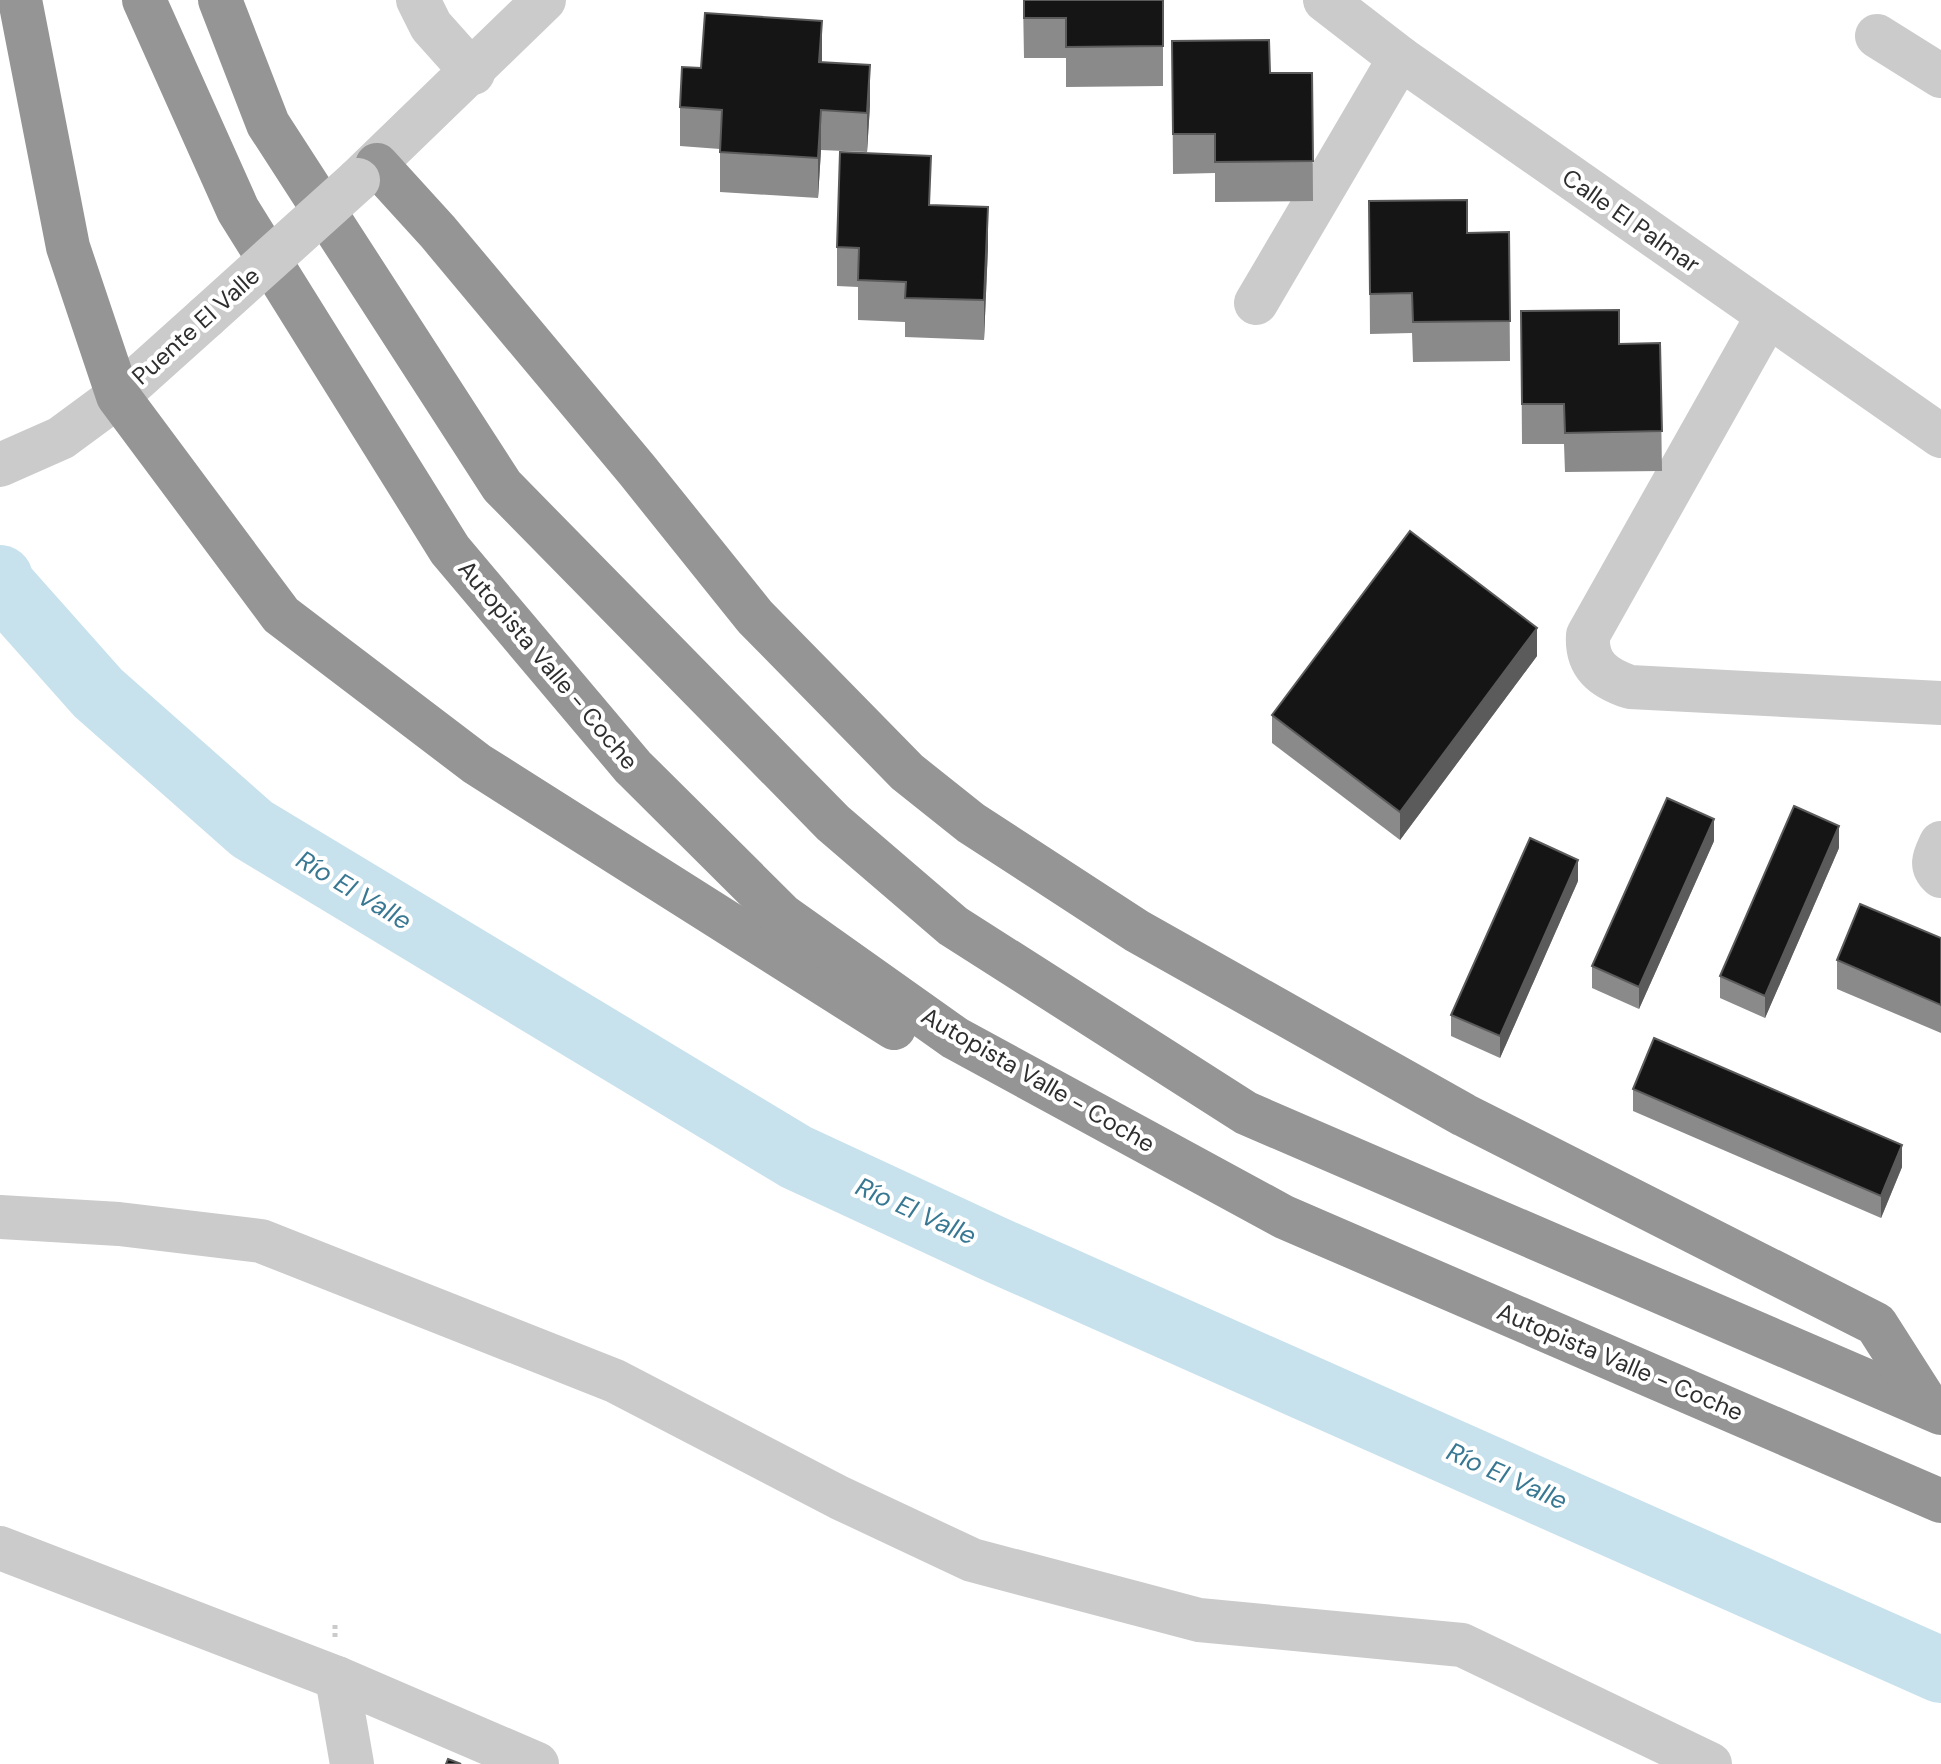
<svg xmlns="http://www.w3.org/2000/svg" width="1941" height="1764" font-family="'DM Sans',sans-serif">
	<rect width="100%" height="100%" fill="#fff"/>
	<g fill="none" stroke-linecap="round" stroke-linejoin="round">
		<polyline stroke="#c7e1ed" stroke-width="66" points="0,578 2,585 98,693 252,829 796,1157 992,1248 1941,1670"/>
		<polyline stroke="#cbcbcb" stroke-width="5" stroke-dasharray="4 4" stroke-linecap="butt" points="335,1625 335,1637"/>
		<g stroke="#cbcbcb" stroke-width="44">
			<polyline points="418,0 431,26 473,73"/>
			<polyline points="1325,0 1400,58 1941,436"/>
			<polyline points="1877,36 1941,76"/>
			<polyline points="358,180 544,0"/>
			<polyline points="1256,303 1400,58"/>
			<path d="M1767 317 1588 635C1586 665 1603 678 1630 687L1941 703"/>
			<polyline points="0,465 61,438 118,396 206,317"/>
			<path d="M1941 843C1935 856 1929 865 1941 876"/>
			<polyline points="0,1217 119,1224 261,1241 615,1381 840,1498 972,1560 1199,1620 1462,1645 1710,1764"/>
			<polyline points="0,1548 337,1678 537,1764"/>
			<polyline points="337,1678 352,1764"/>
		</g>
		<g stroke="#959595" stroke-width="44">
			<polyline points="20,0 68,247 118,396 281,615 477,764 894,1028"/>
			<polyline points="144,0 238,210 450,550 633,767 783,916 955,1038 1284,1217 1941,1501"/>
			<polyline points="220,0 268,124 502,486 833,823 953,926 1246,1113 1941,1413"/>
			<polyline points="377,165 438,232 637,470 755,617 907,772 971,823 1137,931 1464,1115 1876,1324 1929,1407"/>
		</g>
		<polyline stroke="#cbcbcb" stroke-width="44" points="206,317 358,180"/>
	</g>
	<g fill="#8a8a8a">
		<polygon points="1023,0 1163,0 1163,86 1066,87 1066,58 1024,58"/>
		<polygon points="1172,41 1270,73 1312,73 1313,201 1215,202 1215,173 1173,174"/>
		<polygon points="822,62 870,105 867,152 821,150 818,198 720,192 720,149 680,146 680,107 701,68"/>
		<polygon points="1369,201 1467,233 1509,232 1510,361 1413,362 1412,333 1370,334"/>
		<polygon points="931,205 988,247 984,340 905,337 905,322 858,320 858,287 837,286 837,247"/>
		<polygon points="1521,311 1619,344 1660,343 1662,471 1565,472 1564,444 1522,444"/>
		<polygon points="1537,656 1400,840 1272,743 1272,715"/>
		<polygon points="1714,841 1639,1009 1592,988 1592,966"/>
		<polygon points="1839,848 1765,1018 1720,998 1720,976"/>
		<polygon points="1578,881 1500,1058 1451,1036 1451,1015"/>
		<polygon points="1941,938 1941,1033 1837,989 1837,960"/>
		<polygon points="1633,1089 1902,1167 1881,1218 1633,1111"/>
	</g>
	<g fill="#5b5b5b">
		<polygon points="822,21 822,61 819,102 819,62"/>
		<polygon points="870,65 870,105 867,152 867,113"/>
		<polygon points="821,110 821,150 818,198 818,158"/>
		<polygon points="988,207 988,247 984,340 984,300"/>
		<polygon points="1537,628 1537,656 1400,840 1400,812"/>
		<polygon points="1714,819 1714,841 1639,1009 1639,987"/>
		<polygon points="1839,826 1839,848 1765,1018 1765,996"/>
		<polygon points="1578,860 1578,881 1500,1058 1500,1036"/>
		<polygon points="1902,1145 1902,1167 1881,1218 1881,1196"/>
	</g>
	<g fill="#151515" stroke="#5b5b5b" stroke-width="2">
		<polygon points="1024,0 1163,0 1163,46 1066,47 1066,18 1024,18"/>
		<polygon points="705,13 822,21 819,62 870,65 867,113 821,110 818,158 720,152 722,110 680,107 682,67 701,68"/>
		<polygon points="1269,40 1270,73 1312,73 1313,161 1215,162 1215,134 1173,134 1172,41"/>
		<polygon points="840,152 931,156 929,205 988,207 984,300 905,298 906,282 858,280 859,248 837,247"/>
		<polygon points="1467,200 1467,233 1509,232 1510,321 1413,322 1412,293 1370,294 1369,201"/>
		<polygon points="1619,310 1619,344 1660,343 1662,431 1565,433 1564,404 1522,404 1521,311"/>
		<polygon points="1410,531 1537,628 1400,812 1272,715"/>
		<polygon points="1667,798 1714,819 1639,987 1592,966"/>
		<polygon points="1794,806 1839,826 1765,996 1720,976"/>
		<polygon points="1530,838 1578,860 1500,1036 1451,1015"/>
		<polygon points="1860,904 1941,938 1941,1005 1837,960"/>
		<polygon points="1654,1038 1902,1145 1881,1196 1633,1089"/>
		<polygon points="448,1759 461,1764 446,1764"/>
	</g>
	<g text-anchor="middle" stroke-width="8" stroke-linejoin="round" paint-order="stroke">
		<g font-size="24" fill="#2e2e2e" stroke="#fff">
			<text transform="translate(1631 221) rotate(35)" y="8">Calle El Palmar</text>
			<text transform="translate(196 326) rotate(-42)" y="8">Puente El Valle</text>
			<text transform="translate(548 665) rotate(50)" y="8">Autopista Valle - Coche</text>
			<text transform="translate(1038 1080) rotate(30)" y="8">Autopista Valle - Coche</text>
			<text transform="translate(1620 1362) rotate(23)" y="8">Autopista Valle - Coche</text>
		</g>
		<g font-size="26" font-style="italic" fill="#397893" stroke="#fff">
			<text transform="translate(354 890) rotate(31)" y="9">Río El Valle</text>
			<text transform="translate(916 1211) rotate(24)" y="9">Río El Valle</text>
			<text transform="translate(1507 1476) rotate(24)" y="9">Río El Valle</text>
		</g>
	</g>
</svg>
